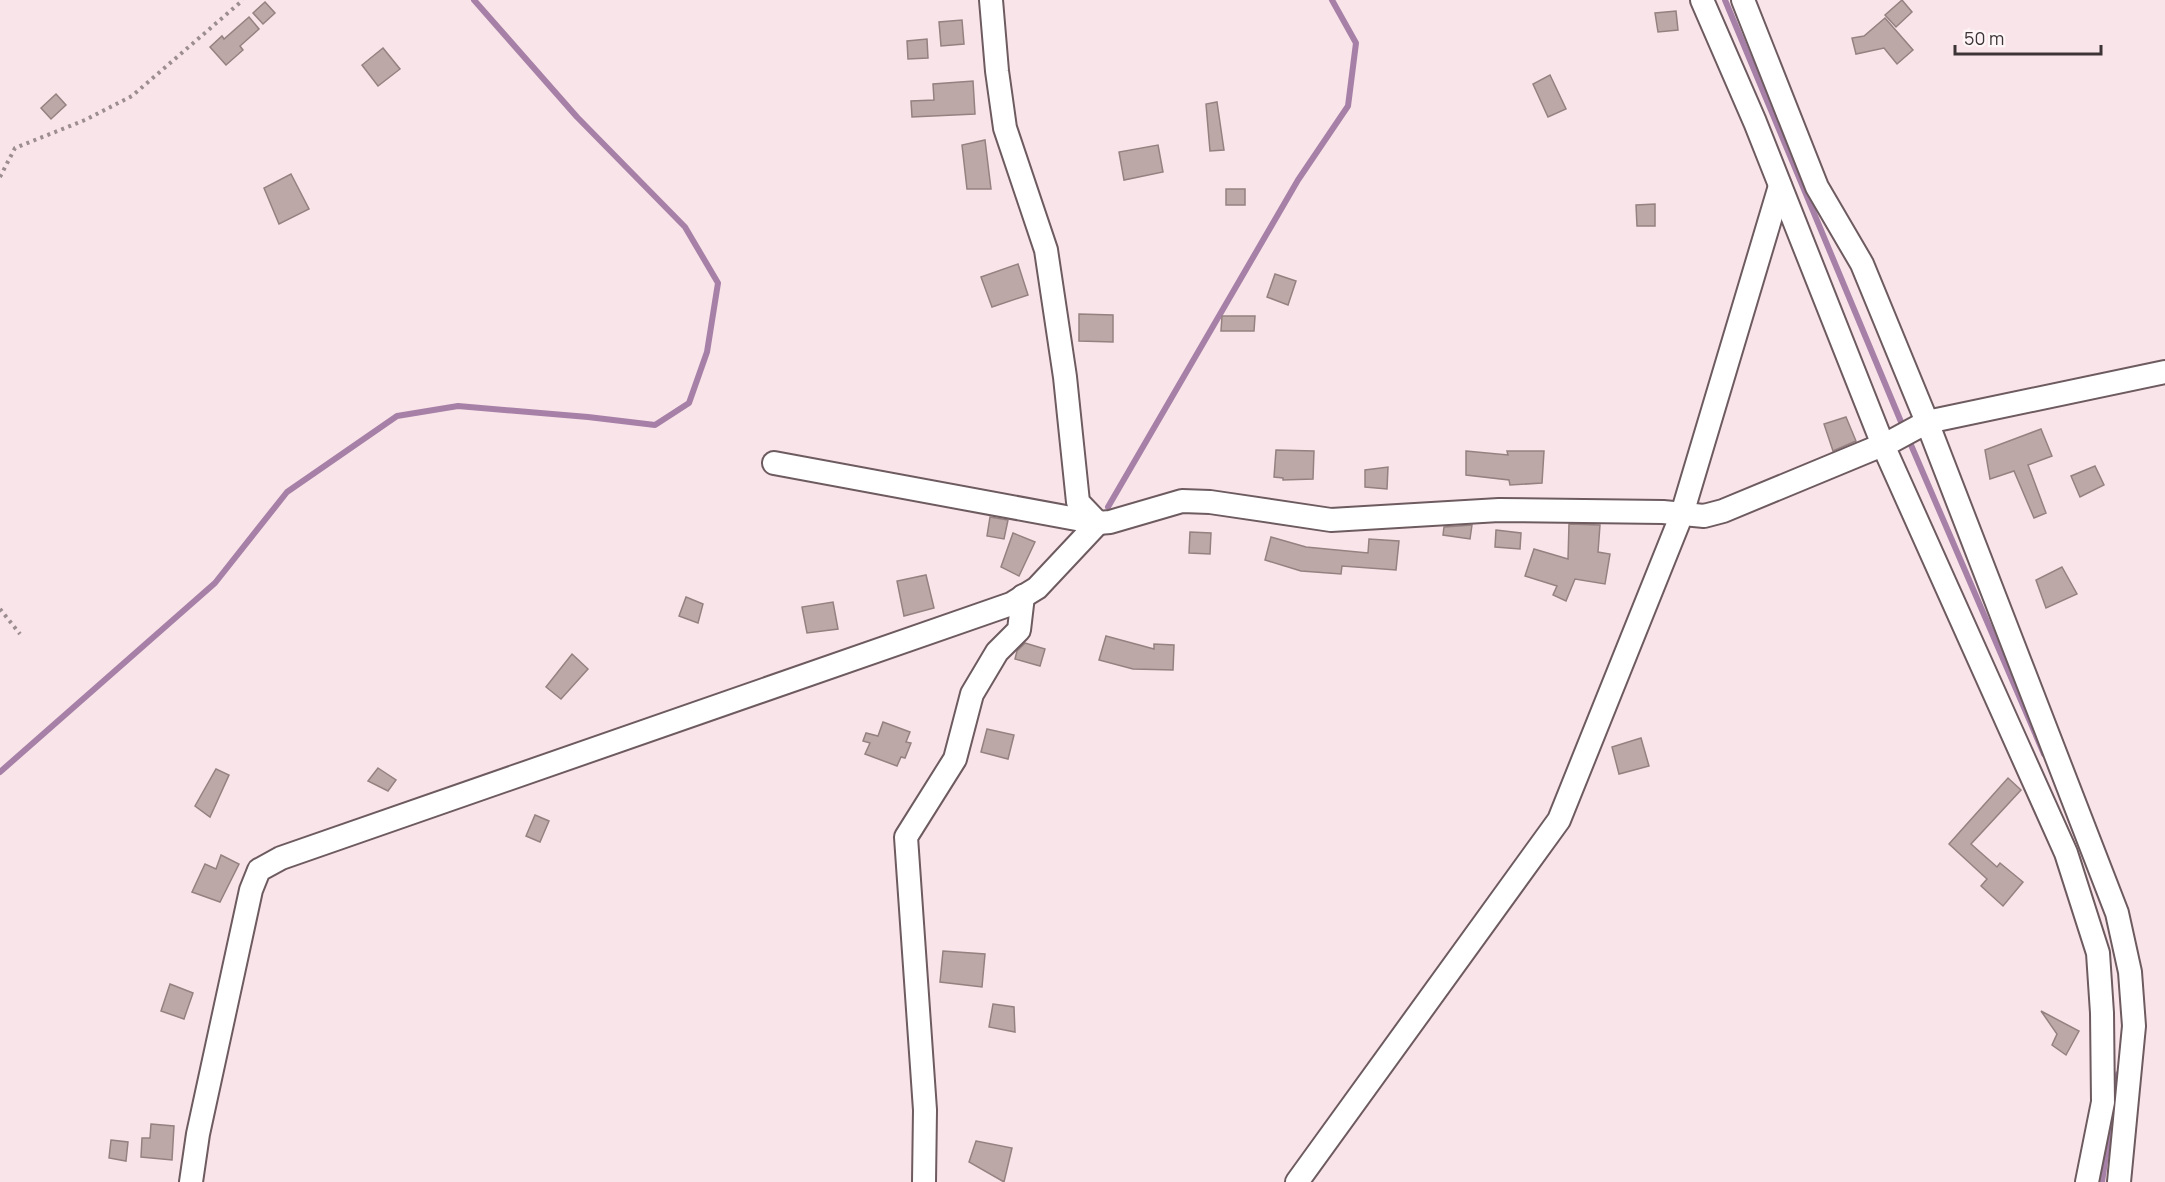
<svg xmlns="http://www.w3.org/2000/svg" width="2165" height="1182" font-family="Manrope,sans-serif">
	<rect width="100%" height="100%" fill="#f9e4e9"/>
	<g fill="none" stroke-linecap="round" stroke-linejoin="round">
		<g stroke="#a780a7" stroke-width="6">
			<polyline points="1725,0 1904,429"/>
			<polyline points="1908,438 2044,754"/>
			<polyline points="1108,507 1298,180 1348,106 1356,43 1332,0"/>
			<polyline points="0,772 215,583 287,492 397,416 458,406 588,417 655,425 689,403 707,352 718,283 685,227 577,117 474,0"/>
			<polyline points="2102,1182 2118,1074"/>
		</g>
	</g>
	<g fill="#bca8a7" stroke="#958180" stroke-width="1.5">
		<polygon points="1902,0 1912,12 1896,27 1885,15"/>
		<polygon points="265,2 275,13 263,24 253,13"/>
		<polygon points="1676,11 1678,30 1658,32 1655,13"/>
		<polygon points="249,17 259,29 240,46 243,50 226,65 210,47 222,36 224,39"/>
		<polygon points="1885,18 1913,50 1897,64 1884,48 1856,54 1852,38 1864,36"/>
		<polygon points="962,20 964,44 941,46 939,22"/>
		<polygon points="927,39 928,58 908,59 907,41"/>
		<polygon points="383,48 400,69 378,86 362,65"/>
		<polygon points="1550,75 1566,109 1548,117 1533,84"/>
		<polygon points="973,81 975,114 912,117 911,101 934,100 933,84"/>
		<polygon points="56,94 66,105 51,119 41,108"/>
		<polygon points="1217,102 1224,150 1210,151 1206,104"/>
		<polygon points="985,140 991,189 967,189 962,145"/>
		<polygon points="1158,145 1163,172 1124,180 1119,152"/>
		<polygon points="291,174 309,209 279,224 264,188"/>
		<rect x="1226" y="189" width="19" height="16"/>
		<polygon points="1655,204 1655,226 1637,226 1636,205"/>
		<polygon points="1018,264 1028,295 992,307 981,277"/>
		<polygon points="1275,274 1296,281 1288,305 1267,297"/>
		<polygon points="1079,314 1113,315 1113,342 1079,341"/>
		<polygon points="1222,316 1255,316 1254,331 1221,331"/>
		<polygon points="1846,417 1856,441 1833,451 1824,424"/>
		<polygon points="2041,429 2052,456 2028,465 2046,513 2034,518 2014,471 1990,479 1985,450"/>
		<polygon points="1276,450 1314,451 1313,479 1283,480 1283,478 1274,477"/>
		<polygon points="1466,451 1508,455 1507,451 1544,451 1542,483 1510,485 1509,480 1466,475"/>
		<polygon points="2095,466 2104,485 2080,497 2071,476"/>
		<polygon points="1388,467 1387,489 1365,487 1365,470"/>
		<polygon points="990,517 1008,520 1004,539 987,536"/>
		<polygon points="1569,524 1600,525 1598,552 1610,554 1605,584 1575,579 1566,601 1553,595 1557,586 1525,576 1534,549 1568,559"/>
		<polygon points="1472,525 1470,539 1443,535 1444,527"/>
		<polygon points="1496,530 1521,533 1520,549 1495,547"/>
		<polygon points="1190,532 1211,533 1210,554 1189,553"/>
		<polygon points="1013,533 1035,542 1019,576 1001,567"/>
		<polygon points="1271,537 1306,547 1368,553 1369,539 1399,541 1396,570 1342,566 1341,574 1301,571 1265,560"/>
		<polygon points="2062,567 2077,594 2046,608 2036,580"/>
		<polygon points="926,575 934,608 904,616 897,581"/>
		<polygon points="686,597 703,604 698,623 679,616"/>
		<polygon points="833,602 838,629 807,633 802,607"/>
		<polygon points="1106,636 1154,649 1154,644 1174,645 1173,670 1133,669 1099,660"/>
		<polygon points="1025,643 1045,649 1040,666 1015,659 1017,651"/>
		<polygon points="572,654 588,669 561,699 546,687"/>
		<polygon points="883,722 910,732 906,742 911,743 905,758 901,757 897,766 865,754 870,743 863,741 866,733 878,736"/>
		<polygon points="987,729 1014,735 1008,759 981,752"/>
		<polygon points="1641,738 1649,766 1619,774 1612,747"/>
		<polygon points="378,768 396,780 388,791 368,781"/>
		<polygon points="216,769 229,775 210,817 195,806"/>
		<polygon points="2008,778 2021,790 1971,844 1997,867 2000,863 2023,882 2003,906 1981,886 1987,879 1949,844"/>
		<polygon points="535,815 549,821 540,842 526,836"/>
		<polygon points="221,855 239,864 220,902 192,892 205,864 216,869"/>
		<polygon points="943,951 985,954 982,987 940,982"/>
		<polygon points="170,984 193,993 184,1019 161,1011"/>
		<polygon points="993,1004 1014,1007 1015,1032 989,1027"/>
		<polygon points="2041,1011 2079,1031 2066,1055 2052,1045 2057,1034"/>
		<polygon points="151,1124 174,1126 172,1160 141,1157 142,1138 150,1138"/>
		<polygon points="111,1140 128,1142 126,1161 109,1158"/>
		<polygon points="976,1141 1012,1148 1004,1182 969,1162"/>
	</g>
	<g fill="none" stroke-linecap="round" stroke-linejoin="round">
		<defs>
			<g id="minor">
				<polyline points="991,0 997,71 1005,128 1046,250 1065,377 1078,502 1098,523 1110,522 1182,501 1210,502 1331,520 1499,510 1663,512 1704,516 1723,511 1892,441 1927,422 2165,372"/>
				<polyline points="1702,0 1755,122 1883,445 2066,853 2098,953 2102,1013 2103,1102 2087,1182"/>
				<polyline points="1743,0 1817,187 1862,264 1927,422 2117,913 2130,972 2134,1026 2119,1182"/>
				<polyline points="774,463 1098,523"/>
				<polyline points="191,1182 198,1134 251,890 259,870 281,858 1011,604 1037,588 1098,523"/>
				<polyline points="924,1182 925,1110 906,837 955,759 972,694 997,652 1019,630 1023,596"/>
				<polyline points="1297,1182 1559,820 1682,514 1780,186"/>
			</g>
		</defs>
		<use href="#minor" stroke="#6d5b60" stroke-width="26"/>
		<g stroke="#9c8d91" stroke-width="4" stroke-dasharray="3 4.5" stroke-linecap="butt">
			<polyline points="0,177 15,148 85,120 132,96 243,0"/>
			<polyline points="0,609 20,634"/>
		</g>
		<use href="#minor" stroke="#fff" stroke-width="22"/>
	</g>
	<path d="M1955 45v9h146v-9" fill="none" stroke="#3c3436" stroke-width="3"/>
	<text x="1964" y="45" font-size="18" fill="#3c3436" stroke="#fef5f7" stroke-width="4.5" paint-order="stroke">50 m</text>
</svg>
